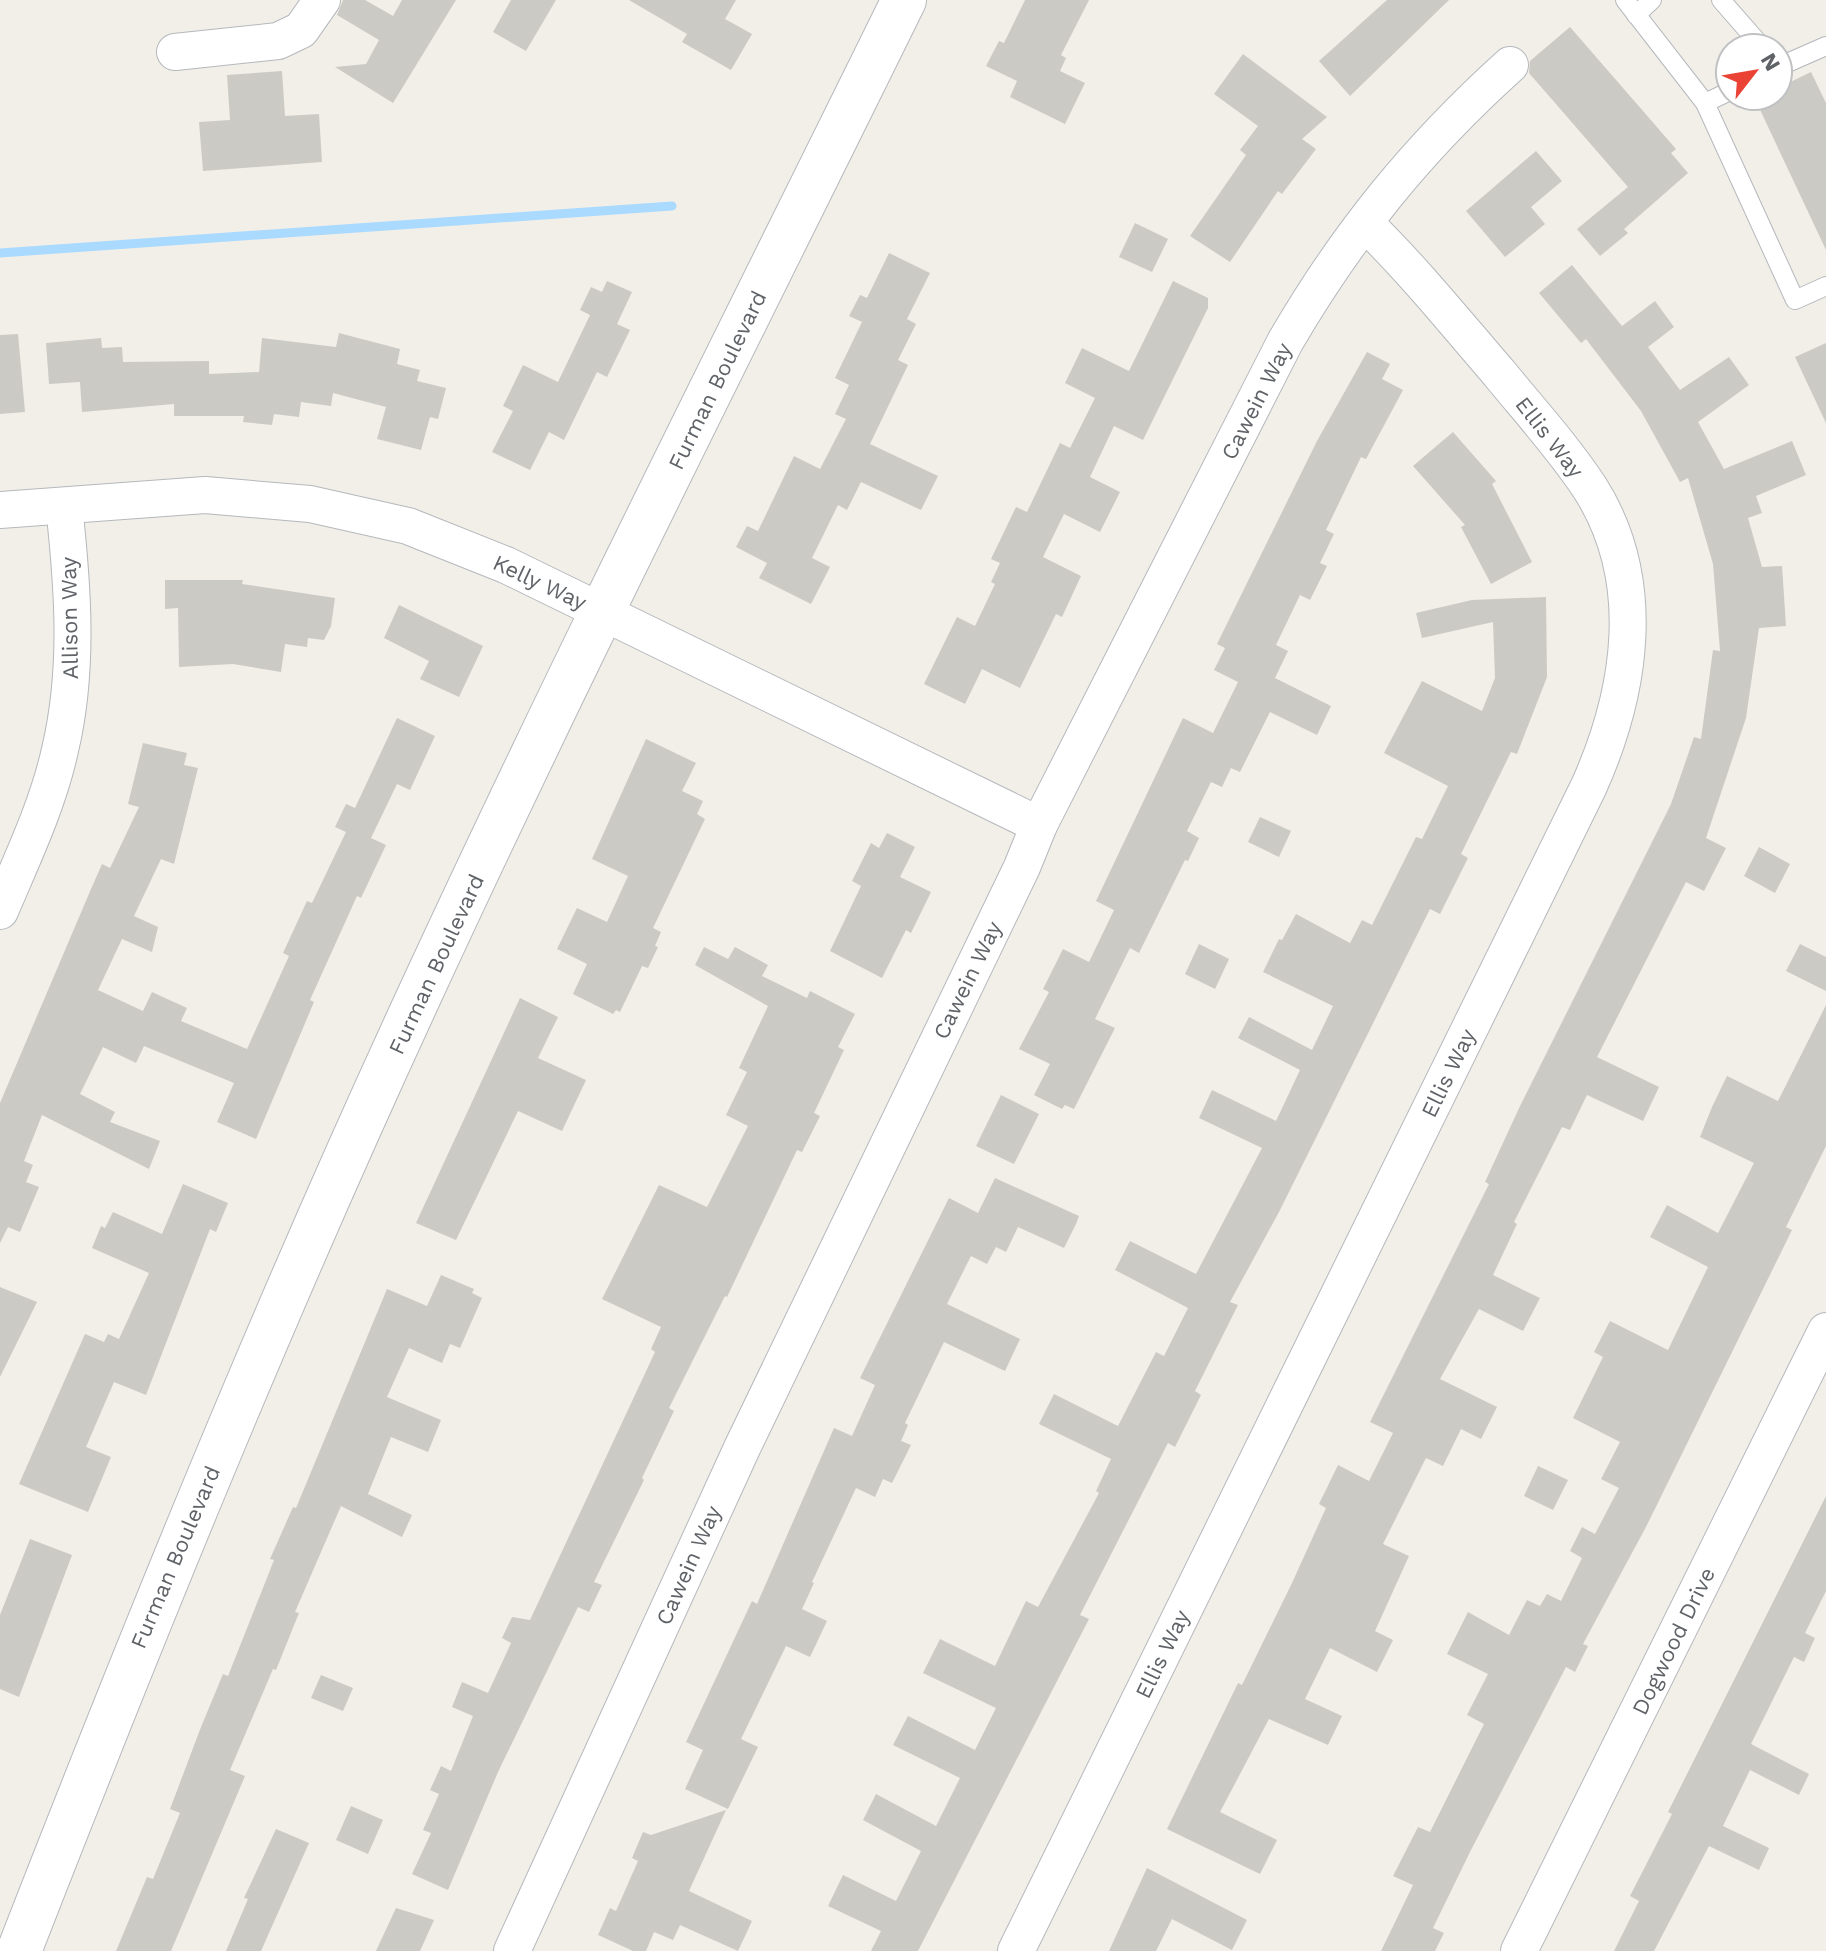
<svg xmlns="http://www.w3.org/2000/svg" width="1826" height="1951" font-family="'Work Sans',sans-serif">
	<rect width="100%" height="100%" fill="#f1efe8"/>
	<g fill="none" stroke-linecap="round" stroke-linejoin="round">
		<polyline stroke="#aadaff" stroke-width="9" points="0,253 672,206"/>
	</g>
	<g fill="#cccac5">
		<polygon points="343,0 365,0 393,16 402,0 456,0 393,103 335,67 366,64 379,40 337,15"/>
		<polygon points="511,0 556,0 526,51 493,32"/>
		<polygon points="629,0 736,0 725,19 752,34 731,70 682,42 687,34"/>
		<polygon points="1025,0 1089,0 1061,55 1066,58 1060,71 1085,83 1065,124 1010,97 1017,81 986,66 999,41 1004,43"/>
		<polygon points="1387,0 1449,0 1350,96 1319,61"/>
		<polygon points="1570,27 1676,149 1671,153 1688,173 1624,229 1628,233 1600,256 1577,229 1628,187 1529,73 1530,61"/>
		<polygon points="1243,54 1327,117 1302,139 1316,149 1282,194 1278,191 1230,262 1190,236 1246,155 1240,150 1258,126 1214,94"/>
		<polygon points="282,71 285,116 319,114 322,162 203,171 199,122 230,120 227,75"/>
		<polygon points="1811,72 1826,103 1826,250 1755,99 1778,96 1778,88"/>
		<polygon points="1536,151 1562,181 1531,207 1545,224 1505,257 1466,211"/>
		<polygon points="1135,223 1168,239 1152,272 1119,257"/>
		<polygon points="889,253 930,273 907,319 916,324 898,360 908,365 870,444 938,476 921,510 861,482 847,510 838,505 812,558 830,567 811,604 759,578 767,563 736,547 747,526 758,531 794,456 820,469 846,419 835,414 849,385 835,378 862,322 849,316 860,295 867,298"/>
		<polygon points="1572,265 1622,326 1655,301 1674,327 1648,347 1680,390 1729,357 1749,385 1698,422 1724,469 1792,441 1806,475 1756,496 1762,513 1748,518 1762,567 1782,566 1786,626 1759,628 1746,718 1706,838 1726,848 1704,891 1686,882 1597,1057 1659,1087 1643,1121 1587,1095 1570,1130 1562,1127 1514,1222 1517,1224 1493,1275 1540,1298 1523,1331 1479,1309 1440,1379 1497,1407 1481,1439 1461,1429 1443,1466 1426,1458 1383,1544 1409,1556 1375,1631 1393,1640 1377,1672 1330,1648 1305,1699 1342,1716 1328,1745 1269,1719 1220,1812 1277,1840 1260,1874 1167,1829 1238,1683 1242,1685 1292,1583 1326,1508 1319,1504 1338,1465 1369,1481 1393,1433 1370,1422 1489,1184 1485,1182 1520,1106 1671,804 1694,737 1701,739 1713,650 1720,651 1713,564 1688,478 1680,482 1641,411 1586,339 1581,343 1539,293"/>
		<polygon points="607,281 632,292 617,324 630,330 607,377 597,372 564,440 549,432 530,470 492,452 513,411 503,406 523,365 558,382 590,315 580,310 591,287 602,292"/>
		<polygon points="1173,281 1208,298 1208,308 1143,440 1114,426 1090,477 1120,492 1100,532 1064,514 1043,557 1081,576 1062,617 1056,614 1020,688 982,669 965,704 924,684 957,617 975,626 995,584 991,582 1000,563 991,559 1016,507 1027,512 1060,443 1070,448 1095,398 1065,383 1082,348 1129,371"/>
		<polygon points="339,333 400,349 397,364 420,370 417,381 446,388 438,419 430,417 421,450 377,439 386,407 333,393 331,406 301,402 299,417 274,414 272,425 243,422 244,416 174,416 174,404 82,412 80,382 49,384 46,343 101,338 102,348 122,347 123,362 209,361 209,374 259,372 262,338 336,347"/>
		<polygon points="18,334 25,412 0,414 0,335"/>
		<polygon points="1826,343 1826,423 1795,357"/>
		<polygon points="1367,352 1390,364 1382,379 1403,390 1366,459 1361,457 1326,530 1334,534 1320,563 1327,566 1310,600 1300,595 1276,645 1288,651 1275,678 1331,706 1317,735 1270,712 1240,772 1231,768 1222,787 1211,782 1187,831 1199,838 1188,861 1185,860 1139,953 1130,948 1095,1019 1115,1028 1074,1109 1065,1105 1062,1109 1034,1095 1050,1064 1019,1049 1049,992 1043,989 1063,949 1089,962 1114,910 1096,901 1183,718 1213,733 1238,682 1214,670 1225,648 1217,644 1317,441"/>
		<polygon points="1453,432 1496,481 1492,484 1532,562 1491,584 1461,527 1465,525 1413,466"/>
		<polygon points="165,580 243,580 242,584 335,598 331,626 324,640 308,638 307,647 285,644 281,672 233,664 179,667 178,608 165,609"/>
		<polygon points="1546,597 1547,677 1517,754 1511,752 1461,854 1468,858 1440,914 1430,909 1279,1212 1230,1302 1238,1305 1195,1391 1201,1395 1175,1447 1168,1443 1080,1615 1089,1619 918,1951 871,1951 881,1931 828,1906 843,1875 896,1901 921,1851 863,1820 876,1794 936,1826 960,1778 893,1745 908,1716 975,1750 996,1708 923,1673 940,1639 995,1666 1026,1601 1038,1607 1099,1493 1096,1491 1111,1459 1039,1424 1054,1394 1118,1426 1156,1352 1164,1356 1188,1308 1115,1270 1130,1241 1196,1274 1262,1148 1199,1118 1212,1090 1276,1121 1300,1070 1238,1038 1249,1017 1312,1050 1333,1006 1263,972 1279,939 1282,940 1296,914 1350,943 1362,920 1372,925 1416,837 1422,839 1448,786 1384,753 1422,681 1482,711 1495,678 1493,622 1422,638 1416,613 1472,600"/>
		<polygon points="399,605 483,646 459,697 420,679 429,661 384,638"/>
		<polygon points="397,718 435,736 410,790 397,784 371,838 386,845 361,898 357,896 310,1000 314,1002 256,1139 217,1122 234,1083 144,1046 136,1063 103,1047 80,1094 115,1112 110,1122 160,1141 149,1169 42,1115 24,1161 33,1165 26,1182 39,1187 20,1232 8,1227 0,1243 0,1103 91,889 102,864 110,868 139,807 128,804 143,743 187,753 184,765 198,768 174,864 161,859 134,916 158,927 152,952 122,939 98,990 143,1011 152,992 187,1008 181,1021 247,1049 289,956 283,953 307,901 312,903 346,832 335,827 346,804 355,808"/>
		<polygon points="646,739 696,763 682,791 703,801 697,814 705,819 653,928 661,932 655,946 658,947 648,968 642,966 620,1012 616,1010 613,1014 573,994 587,964 557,949 577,908 607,922 628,876 592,859"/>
		<polygon points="1260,817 1291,831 1279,857 1248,842"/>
		<polygon points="887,833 915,847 900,877 931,892 911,933 906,930 882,978 830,951 861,886 852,881 871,843 879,848"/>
		<polygon points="1759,847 1790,864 1775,893 1744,876"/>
		<polygon points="1199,944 1229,959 1215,989 1185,974"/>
		<polygon points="1800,944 1826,957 1826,991 1786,971"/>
		<polygon points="704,947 728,959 735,947 768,965 762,976 807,998 810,991 855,1014 838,1047 844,1050 814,1113 820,1116 802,1152 797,1150 727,1297 725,1296 669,1408 674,1411 642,1478 644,1480 594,1582 602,1585 589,1612 578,1607 498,1772 448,1890 412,1874 431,1833 423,1830 439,1794 430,1790 441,1766 451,1771 473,1716 452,1707 462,1682 488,1693 511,1643 502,1638 512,1617 530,1620 655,1352 651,1349 661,1327 602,1299 659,1185 707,1207 748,1126 726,1115 747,1072 739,1068 768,1006 695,965"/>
		<polygon points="520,998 558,1017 538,1058 586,1080 562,1131 518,1111 456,1240 416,1223"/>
		<polygon points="1826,1005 1826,1146 1786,1227 1792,1230 1647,1525 1583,1644 1588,1646 1575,1672 1566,1667 1470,1852 1433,1928 1444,1933 1435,1951 1381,1951 1413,1885 1393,1876 1418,1827 1430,1832 1484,1724 1467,1715 1488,1674 1447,1654 1468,1612 1509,1635 1527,1600 1540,1606 1547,1594 1561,1601 1582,1558 1570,1551 1582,1527 1595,1534 1619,1488 1601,1479 1620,1442 1573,1418 1603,1357 1594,1352 1610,1321 1668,1350 1708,1267 1650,1237 1667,1205 1718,1233 1754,1163 1700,1137 1712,1107 1727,1076 1778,1101"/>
		<polygon points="1001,1095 1039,1114 1014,1164 976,1146"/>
		<polygon points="995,1178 1079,1216 1076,1224 1064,1248 1018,1227 1006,1252 996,1247 987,1264 971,1256 947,1304 1020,1339 1005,1371 944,1342 905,1423 908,1425 901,1441 911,1445 892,1483 883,1479 875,1497 856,1488 812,1582 814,1583 802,1609 827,1621 810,1657 786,1646 741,1739 758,1747 728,1809 685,1789 703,1750 686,1742 752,1601 757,1604 834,1428 852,1436 875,1385 860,1378 949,1198 978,1213"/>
		<polygon points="183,1184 228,1203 216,1232 210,1229 146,1395 114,1382 86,1447 111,1457 88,1512 19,1484 85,1334 104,1342 108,1334 119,1339 149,1273 92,1248 101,1226 105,1228 113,1212 162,1234"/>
		<polygon points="441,1275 474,1289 472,1293 482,1298 460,1348 450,1344 442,1363 409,1348 387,1397 441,1420 428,1452 391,1437 368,1494 412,1515 402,1537 341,1506 295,1612 299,1613 276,1670 273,1669 230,1770 245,1776 171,1951 116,1951 147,1877 153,1879 180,1813 170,1809 201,1727 223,1674 228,1676 274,1560 270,1559 293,1507 296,1508 387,1289 427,1306"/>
		<polygon points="0,1287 37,1302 0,1377"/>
		<polygon points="1538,1466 1568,1480 1553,1510 1524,1496"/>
		<polygon points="1826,1496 1826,1591 1805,1633 1815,1638 1804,1662 1794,1657 1751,1744 1809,1774 1799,1795 1750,1770 1723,1826 1769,1848 1759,1870 1709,1846 1654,1951 1614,1951 1639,1901 1630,1896 1672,1814 1668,1812"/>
		<polygon points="30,1539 72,1555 19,1697 0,1689 0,1615"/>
		<polygon points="321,1675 353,1688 343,1711 311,1698"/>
		<polygon points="351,1806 383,1820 368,1854 336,1840"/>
		<polygon points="726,1810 689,1891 752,1921 738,1951 680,1925 673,1940 654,1932 646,1951 633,1951 598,1935 610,1908 616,1911 638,1861 632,1858 643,1832 651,1835"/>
		<polygon points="276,1829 309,1843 261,1951 226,1951 248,1899 244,1898"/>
		<polygon points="1147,1868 1247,1920 1232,1950 1172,1919 1156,1951 1109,1951"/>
		<polygon points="396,1908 434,1920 420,1951 376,1951"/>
	</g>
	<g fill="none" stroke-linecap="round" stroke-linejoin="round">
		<defs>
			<g id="service">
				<polyline points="1625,0 1705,103"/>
				<polyline points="1721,0 1763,48"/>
				<polyline points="1636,15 1652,0"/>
				<polyline points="1778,67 1826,46"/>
				<polyline points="1730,91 1705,103 1795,300 1826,286"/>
			</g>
			<g id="minor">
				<polyline points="175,52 278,41 301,30 322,0"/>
				<polyline points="0,510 205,495 310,504 408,526 506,565 1039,825"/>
				<path d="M0 911C22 859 48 805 60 750 79 670 73 588 64 506"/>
				<path d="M512 1951 742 1448 1022 867 1039 825 1285 342C1347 235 1418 148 1510 65"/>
				<path d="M1016 1951 1589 786C1631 692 1649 581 1590 488 1563 447 1530 411 1499 373 1455 322 1413 270 1365 223"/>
				<polyline points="1519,1951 1826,1331"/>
			</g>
			<path id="tertiary" d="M19 1951C143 1633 271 1317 414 1007 570 668 739 335 904 0"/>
		</defs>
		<use href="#service" stroke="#b5b8bc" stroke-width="20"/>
		<use href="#minor" stroke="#b5b8bc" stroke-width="38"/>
		<use href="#tertiary" stroke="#b5b8bc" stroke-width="46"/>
		<use href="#service" stroke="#fff" stroke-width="18"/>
		<use href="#minor" stroke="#fff" stroke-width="36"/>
		<use href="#tertiary" stroke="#fff" stroke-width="44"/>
	</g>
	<g text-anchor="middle" stroke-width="7" stroke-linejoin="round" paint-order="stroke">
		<g font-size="22" fill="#5f6368" stroke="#fff">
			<text transform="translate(717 380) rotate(-64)" y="8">Furman Boulevard</text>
			<text transform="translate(1256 401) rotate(-63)" y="8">Cawein Way</text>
			<text transform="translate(1550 437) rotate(52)" y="8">Ellis Way</text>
			<text transform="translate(540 582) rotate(25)" y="8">Kelly Way</text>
			<text transform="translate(69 618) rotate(-91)" y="8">Allison Way</text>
			<text transform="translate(436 964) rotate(-65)" y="8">Furman Boulevard</text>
			<text transform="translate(967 980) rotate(-64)" y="8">Cawein Way</text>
			<text transform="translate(1448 1073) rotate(-64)" y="8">Ellis Way</text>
			<text transform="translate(175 1557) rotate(-67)" y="8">Furman Boulevard</text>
			<text transform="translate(688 1565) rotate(-66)" y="8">Cawein Way</text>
			<text transform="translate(1673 1641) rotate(-64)" y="8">Dogwood Drive</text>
			<text transform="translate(1162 1654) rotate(-64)" y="8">Ellis Way</text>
		</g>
	</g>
	<g transform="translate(1754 72) rotate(59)"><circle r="38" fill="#ffffff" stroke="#bfc1c3" stroke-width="2"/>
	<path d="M0-6L14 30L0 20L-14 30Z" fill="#ea4335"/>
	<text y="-12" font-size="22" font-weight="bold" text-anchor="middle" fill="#5f6368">N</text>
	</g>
</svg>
